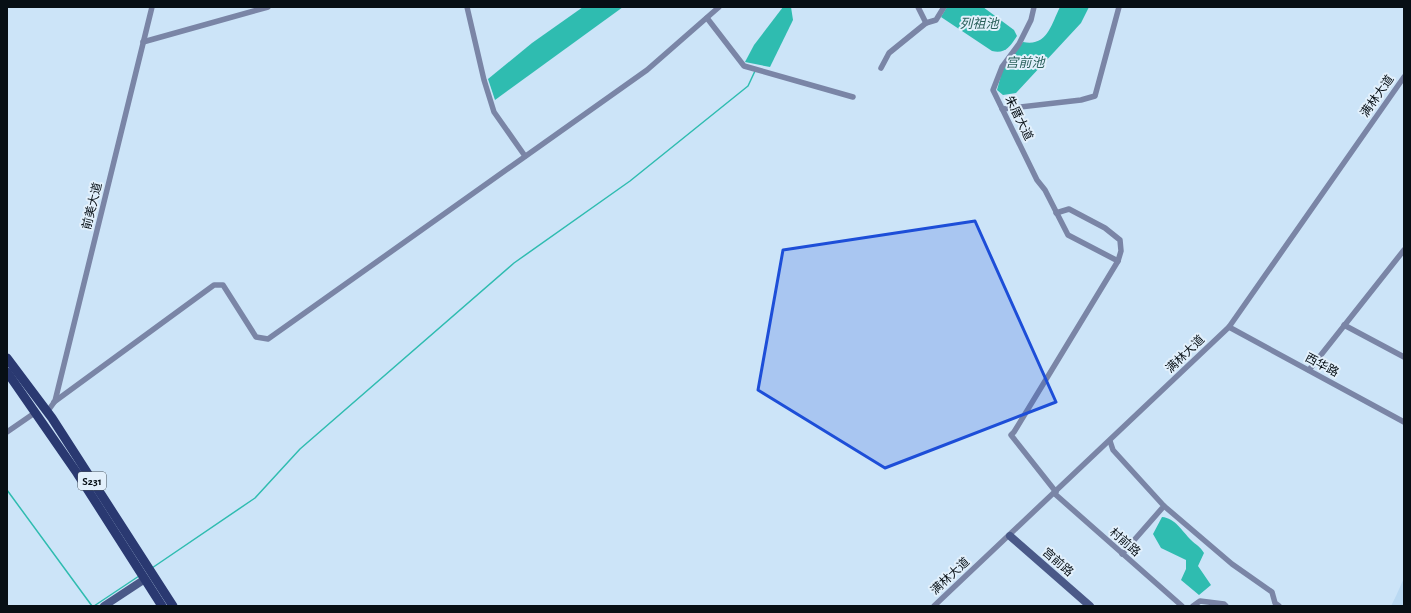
<svg xmlns="http://www.w3.org/2000/svg" width="1411" height="613" font-family="'Alegreya Sans','Noto Sans SC',sans-serif">
	<rect width="100%" height="100%" fill="#cce4f8"/>
	<polygon fill="#bad9f2" points="1404,578 1404,606 1391,606 1396,596"/>
	<g fill="#2fbcb0">
		<polygon points="583,7 623,7 495,100 488,79 532,43"/>
		<polygon points="783,7 791,7 793,20 770,67 745,62 754,45"/>
		<path d="M947 7H983L1014 30 1017 36C1010 47 1005 54 992 51L941 17Z"/>
		<path d="M1060 7H1089L1081 23 1016 93 1003 95 997 90 1003 68 1023 42C1047 47 1051 25 1060 7Z"/>
		<path d="M1162 517C1175 518 1182 531 1191 540 1196 545 1200 546 1204 553L1198 566 1211 585 1199 595 1181 580 1186 569V560L1161 548 1153 534Z"/>
	</g>
	<g fill="none" stroke-linecap="round" stroke-linejoin="round">
		<g stroke="#2fbcb0" stroke-width="1.5">
			<polyline points="7,490 92,606"/>
			<polyline points="152,568 255,498 300,449 514,263 630,181 748,86 755,71"/>
			<polyline points="94,606 139,576"/>
		</g>
		<g stroke="#7a85a6" stroke-width="5.5">
			<polyline points="467,7 484,80 494,112 525,156"/>
			<polyline points="918,7 926,23 936,20 944,7"/>
			<polyline points="1034,7 1031,20 1019,44 1002,67 993,90 1037,180 1045,190 1068,235 1118,261 1014,432 1011,435 1056,492"/>
			<polyline points="707,18 744,66 853,97"/>
			<polyline points="143,42 268,7"/>
			<polyline points="881,68 889,53 926,23"/>
			<polyline points="1002,109 1081,100 1095,96 1119,7"/>
			<polyline points="1056,213 1069,209 1105,228 1120,240 1121,251 1118,261"/>
			<polyline points="1344,325 1404,357"/>
			<polyline points="1229,327 1404,422"/>
			<polyline points="1309,370 1404,250"/>
			<polyline points="54,402 214,285 223,285 256,337 268,339 647,70 719,7"/>
			<polyline points="50,408 55,401 152,7"/>
			<polyline points="7,432 36,412"/>
			<polyline points="1110,441 1113,450 1164,506 1122,554"/>
			<polyline points="1055,494 1182,606"/>
			<polyline points="1164,506 1232,564 1272,592 1275,603 1279,606"/>
			<polyline points="934,606 1229,327 1404,77"/>
			<polyline points="1193,606 1200,601 1224,604 1226,606"/>
		</g>
		<g stroke="#4a5988" stroke-width="8">
			<polyline points="1010,536 1090,606"/>
			<polyline points="104,606 145,579"/>
		</g>
		<g stroke="#2a3971" stroke-width="9">
			<polyline points="7,358 52,418 173,606"/>
			<polyline points="7,372 77,473 162,606"/>
		</g>
	</g>
	<path fill="#1d4ed8" fill-opacity="0.2" stroke="#1d4ed8" stroke-width="3" stroke-linejoin="round" d="M975 221 1056 402 885 468 758 390 783 250Z"/>
	<g text-anchor="middle" stroke-width="4" stroke-linejoin="round" paint-order="stroke">
		<rect fill="#e2f0fc" stroke="#49525a" stroke-width="1" x="78" y="472" width="28" height="18" rx="3"/>
		<g font-size="11" font-weight="bold" fill="#070f15">
			<text x="92" y="485">S231</text>
		</g>
		<g font-size="12" fill="#070f15" stroke="#e2f0fc">
			<text transform="translate(1377 96) rotate(-55)" y="4">满林大道</text>
			<text transform="translate(1019 118) rotate(64)" y="4">朱厝大道</text>
			<text transform="translate(92 206) rotate(-76)" y="4">前美大道</text>
			<text transform="translate(1185 354) rotate(-44)" y="4">满林大道</text>
			<text transform="translate(1322 365) rotate(28)" y="4">西华路</text>
			<text transform="translate(1125 542) rotate(41)" y="4">村前路</text>
			<text transform="translate(1058 562) rotate(41)" y="4">宫前路</text>
			<text transform="translate(950 576) rotate(-43)" y="4">满林大道</text>
		</g>
		<g font-size="13" font-style="italic" fill="#285f59" stroke="#e2f0fc">
			<text x="979" y="28">列祖池</text>
			<text x="1025" y="67">宫前池</text>
		</g>
	</g>
	<rect width="1411" height="613" fill="none" stroke="#070f15" stroke-width="16"/>
</svg>
